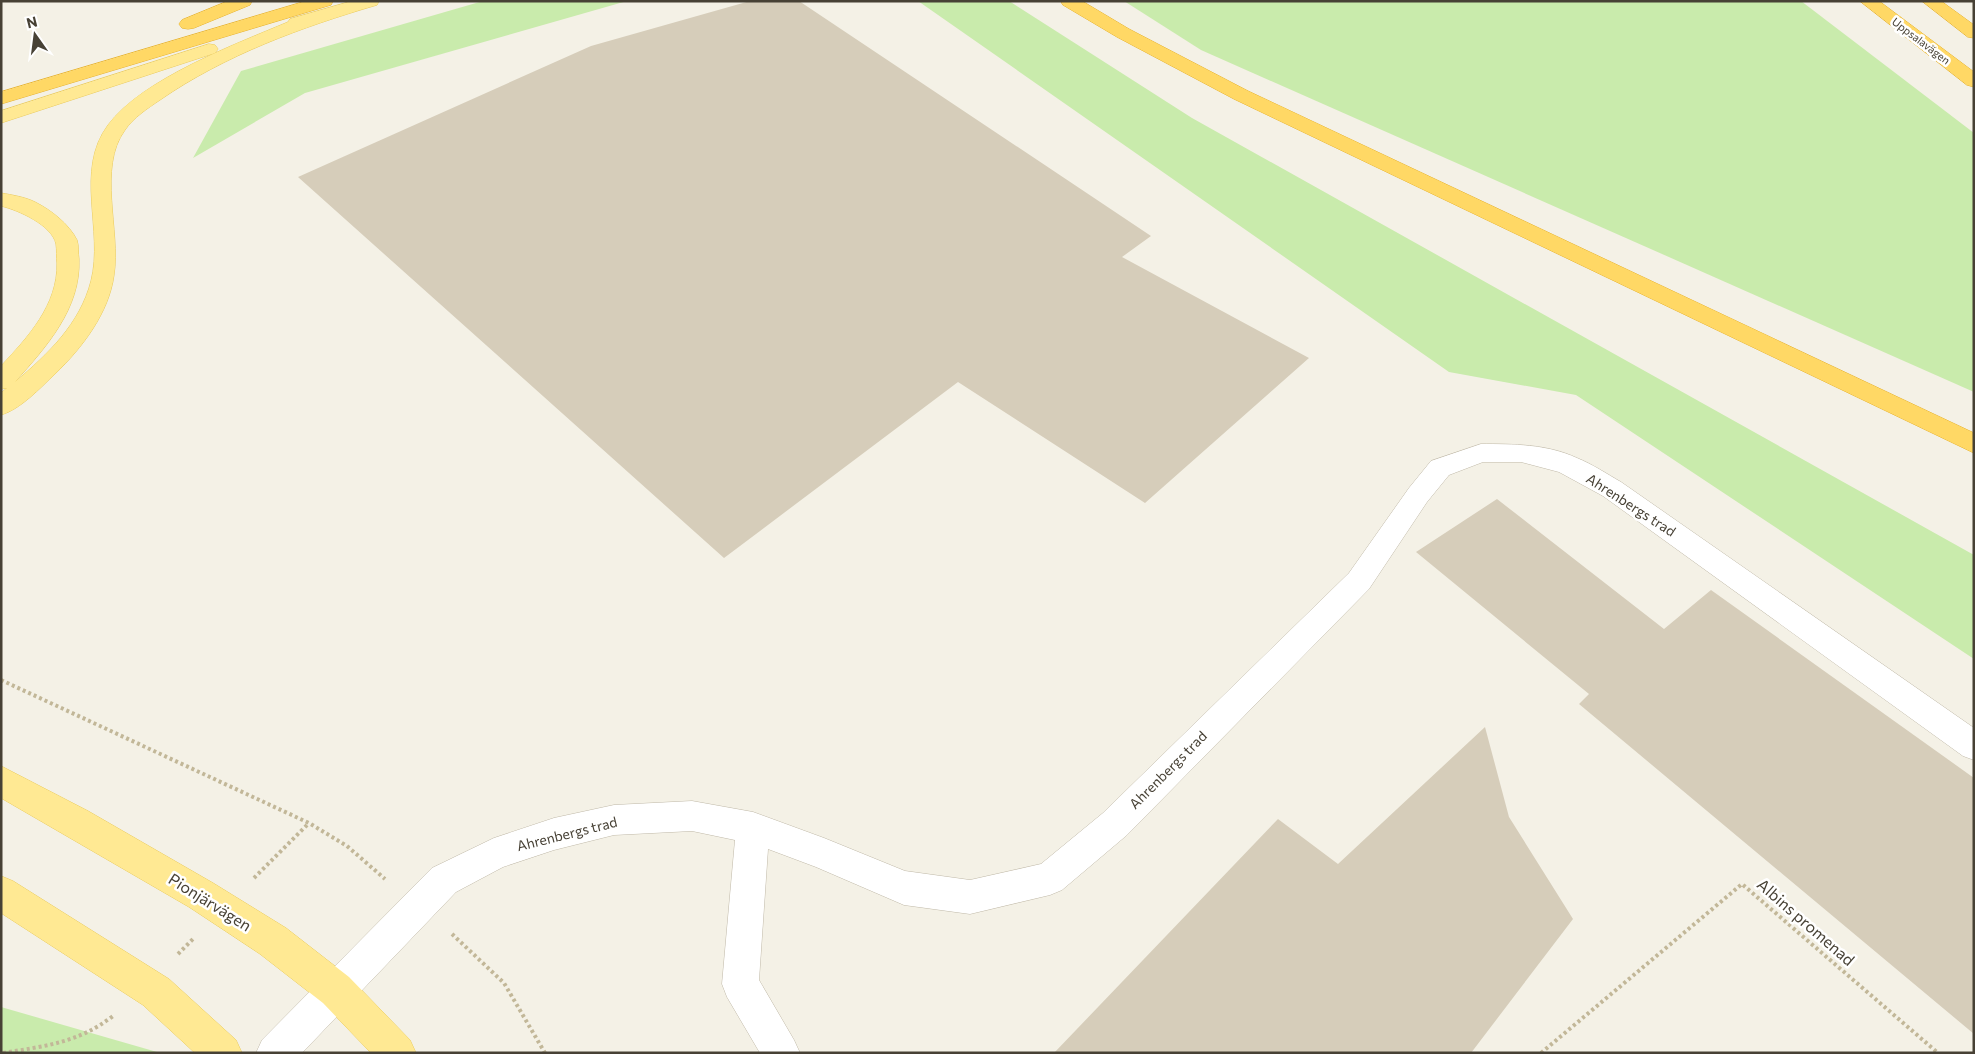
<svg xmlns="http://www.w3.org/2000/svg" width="1975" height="1054" font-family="Commissioner,sans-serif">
	<rect width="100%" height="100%" fill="#f4f1e6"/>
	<g fill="#c9ebac">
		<polygon points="483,1 627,1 305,93 193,158 241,71"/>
		<polygon points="918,1 1009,1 1192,118 1974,555 1974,659 1576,395 1449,372"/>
		<polygon points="1124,1 1801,1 1974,133 1974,392 1201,50"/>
		<polygon points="1,1007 157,1052 158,1053 1,1053"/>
	</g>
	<g fill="#d6cdba">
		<polygon points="750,1 799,1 1151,236 1122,257 1309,358 1145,503 958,382 724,558 298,177 591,46"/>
		<polygon points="1497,499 1664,629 1711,590 1974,778 1974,1034 1579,704 1589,694 1416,552"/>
		<polygon points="1485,727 1509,817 1573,919 1471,1053 1054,1053 1278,819 1338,864"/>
	</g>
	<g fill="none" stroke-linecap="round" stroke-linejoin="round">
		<defs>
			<path id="minor" d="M1481 444C1513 444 1547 444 1577 458 1592 464 1607 474 1621 482L1974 728V760L1963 756 1603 496 1559 472 1521 462H1483L1449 475 1427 502 1369 589 1127 835 1062 890 1050 895 970 914 904 905 816 867 768 849 759 980 794 1040 800 1053H760L727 997 722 984 735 840 692 831 614 835 554 850 503 867 456 892 302 1053H256L262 1040 432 868 494 838 554 818 614 805 692 801 753 812 824 838 905 871 970 880 1041 864 1103 813 1349 573 1409 488 1431 461Z"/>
			<g id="major">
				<path d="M352 1H379L377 5C302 27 225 55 160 100 148 108 133 118 125 130 97 168 121 231 114 275 109 313 82 348 55 374 40 388 21 409 1 415V393L7 388 1 389V366C28 337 58 305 57 263 56 257 57 250 56 244 52 225 18 210 1 206V193C12 195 25 197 35 202 51 210 69 224 77 240 79 246 78 254 79 259 81 309 46 347 15 382 48 354 80 324 91 281 104 230 74 171 108 125 142 79 236 44 288 22L290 19Z"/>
				<polygon points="209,44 215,45 218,49 215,53 1,123 1,111"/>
				<polygon points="1,766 88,811 213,883 286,928 349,977 410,1040 416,1053 371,1053 323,1003 260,954 189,907 1,798"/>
				<polygon points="1,876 13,881 169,979 236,1040 242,1053 195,1053 143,1005 1,913"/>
			</g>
			<g id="highway">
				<polygon points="228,1 252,1 250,5 194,28 188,29 182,28 179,24 182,20"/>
				<polygon points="306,1 333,1 331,5 1,104 1,92"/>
				<polygon points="1061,1 1082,1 1129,29 1248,91 1974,433 1974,453 1234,99 1117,37 1063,5"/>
				<polygon points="1860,1 1879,1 1974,72 1974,87 1967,85"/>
				<polygon points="1922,1 1941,1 1974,25 1974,38 1968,37"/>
			</g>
		</defs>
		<use href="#minor" stroke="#c0b9a8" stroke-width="1"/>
		<use href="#major" stroke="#eacb5d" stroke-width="1"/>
		<use href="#highway" stroke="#e6b12d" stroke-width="1"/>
		<g stroke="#c2b798" stroke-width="4" stroke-dasharray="3 3" stroke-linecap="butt">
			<polyline points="1,680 309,823 347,846 385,879"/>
			<polyline points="254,878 309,823"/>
			<polyline points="452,934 504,983 545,1053"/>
			<polyline points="178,954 193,939"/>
			<path d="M3 1053C45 1046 78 1043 113 1016"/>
			<polyline points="1541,1053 1742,884 1938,1053"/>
		</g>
		<use href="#minor" fill="#fff" fill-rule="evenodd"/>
		<use href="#major" fill="#ffe993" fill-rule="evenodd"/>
		<use href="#highway" fill="#ffd865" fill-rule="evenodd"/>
	</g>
	<g text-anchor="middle" stroke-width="5" stroke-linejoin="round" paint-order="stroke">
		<g font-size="11" fill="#474135" stroke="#fff">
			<text transform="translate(1921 41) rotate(37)" y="4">Uppsalavägen</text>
		</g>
		<g font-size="14" fill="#474135" stroke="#fff">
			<text transform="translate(1631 505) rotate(33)" y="5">Ahrenbergs trad</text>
			<text transform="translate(1168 770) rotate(-45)" y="5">Ahrenbergs trad</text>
			<text transform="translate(567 834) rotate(-14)" y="5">Ahrenbergs trad</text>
		</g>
		<g font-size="16" fill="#474135" stroke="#fff">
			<text transform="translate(210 902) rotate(32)" y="6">Pionjärvägen</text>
			<text transform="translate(1806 922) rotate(41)" y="6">Albins promenad</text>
		</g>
	</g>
	<rect width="1975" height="1054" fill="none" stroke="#474135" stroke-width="5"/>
	<g transform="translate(35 35) rotate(346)" stroke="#ffffff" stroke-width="4" paint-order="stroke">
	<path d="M0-4L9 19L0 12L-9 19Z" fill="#474135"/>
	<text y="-8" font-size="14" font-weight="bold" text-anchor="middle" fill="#474135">N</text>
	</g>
</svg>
